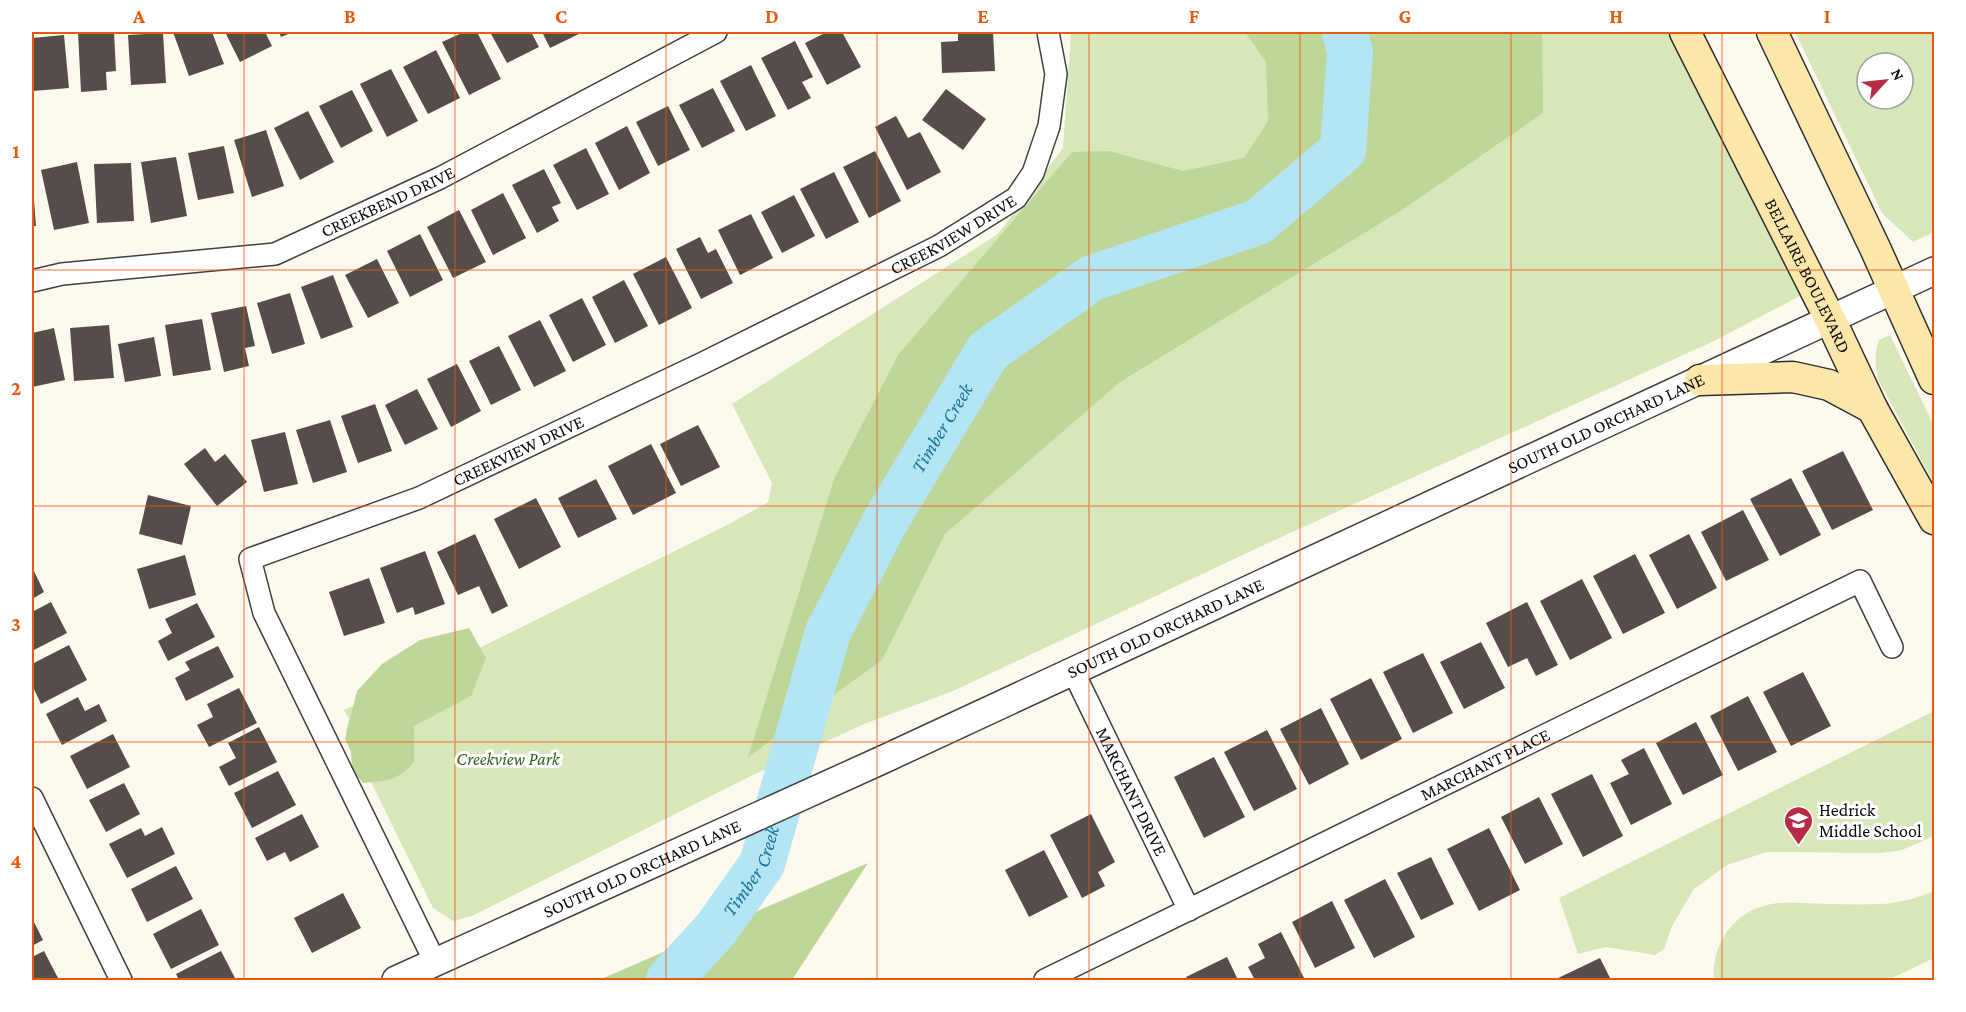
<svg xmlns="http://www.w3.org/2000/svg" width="1966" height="1012" font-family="'Crimson Pro',serif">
	<rect width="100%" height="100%" fill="#fef9ee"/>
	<g fill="#d8e7b9" fill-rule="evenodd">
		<polygon points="1071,32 1673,32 1800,296 1712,342 1277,539 953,691 864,724 749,777 472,916 453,921 433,908 346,731 349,719 344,710 453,661 729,524 768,502 772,483 732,404 998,234 1063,148"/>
		<path d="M1795 32H1934V232L1913 242 1882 213ZM1867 63H1903V99H1867Z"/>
		<path d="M1890 335 1934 426V484L1878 379C1875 365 1874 353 1879 340Z"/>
		<polygon points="1934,711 1934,836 1902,850 1881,853 1767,852 1727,865 1694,889 1672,926 1664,949 1655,955 1606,947 1578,954 1559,898"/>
		<path d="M1934 891V958L1888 980H1714C1711 946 1732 913 1767 905 1778 902 1791 903 1803 903 1829 904 1856 905 1881 904 1900 903 1917 898 1934 891Z"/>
	</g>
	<g fill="#bed799">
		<polygon points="1245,32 1542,32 1543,113 1402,210 1120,382 945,534 882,660 748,757 834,479 898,355 1072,152 1109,151 1183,171 1244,158 1268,121 1266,62"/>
		<path d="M469 628 486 658 471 696 414 726V762C396 782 388 780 363 783L352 770 351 752 345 739 357 691 382 664 420 640Z"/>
		<polygon points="868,863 792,980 599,980"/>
	</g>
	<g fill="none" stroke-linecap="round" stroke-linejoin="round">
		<path stroke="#b4e5f4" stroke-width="46" id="s1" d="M669 980 716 929 762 864 828 632 886 520 988 351 1092 278 1258 222 1343 150 1350 52 1345 32"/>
	</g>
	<g fill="#554d4a">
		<polygon points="78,32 114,32 116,71 106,72 107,90 81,92"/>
		<polygon points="173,32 212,32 224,64 189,76"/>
		<polygon points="225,32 265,32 272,46 240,62"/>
		<polygon points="279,32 293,32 281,37"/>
		<polygon points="464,32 477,32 501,79 469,95 442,42"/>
		<polygon points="490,32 531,32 539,47 507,63"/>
		<polygon points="542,32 583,32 550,48"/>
		<polygon points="827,32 842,32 861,67 827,85 805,43"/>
		<polygon points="993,32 995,71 942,73 941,42 958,41 958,33"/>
		<polygon points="163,33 166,83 131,85 128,35"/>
		<polygon points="64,35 69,88 33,91 32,38"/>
		<polygon points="795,41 813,77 802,82 811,98 788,110 761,58"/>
		<polygon points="436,50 460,98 428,114 403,67"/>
		<polygon points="751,65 776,116 746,131 720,81"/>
		<polygon points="391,69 418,121 387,137 360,84"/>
		<polygon points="713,88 735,131 702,148 679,105"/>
		<polygon points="946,89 986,119 963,150 922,120"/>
		<polygon points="352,90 373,131 341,148 319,106"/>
		<polygon points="668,106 690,150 658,166 636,122"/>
		<polygon points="308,111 334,162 300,180 274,128"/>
		<polygon points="896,116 908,138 920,132 941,172 907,190 875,127"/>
		<polygon points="627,126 650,173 619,190 595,143"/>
		<polygon points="266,130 284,186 252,197 234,140"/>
		<polygon points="224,146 234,193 198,200 188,153"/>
		<polygon points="586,148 609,194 577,210 553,165"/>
		<polygon points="875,151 901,201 869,218 843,167"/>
		<polygon points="176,157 187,216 151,223 141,162"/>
		<polygon points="77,162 89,223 54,230 41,170"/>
		<polygon points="131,163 134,221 97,223 94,164"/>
		<polygon points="544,169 561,203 552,207 559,221 537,233 512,185"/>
		<polygon points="834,172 859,222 826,239 800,189"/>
		<polygon points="32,187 33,187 36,226 32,226"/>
		<polygon points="503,193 526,238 493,255 471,210"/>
		<polygon points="794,195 815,236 782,253 761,212"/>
		<polygon points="459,210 486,262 453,278 427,227"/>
		<polygon points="751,214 773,258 740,275 718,230"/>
		<polygon points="420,234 443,280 410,297 387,251"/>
		<polygon points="700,237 708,253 716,249 733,283 701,299 676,249"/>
		<polygon points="666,257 692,308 659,325 633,274"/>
		<polygon points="377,259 399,303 368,318 345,275"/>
		<polygon points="333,275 353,327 321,339 301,287"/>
		<polygon points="624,280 648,326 615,343 592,297"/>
		<polygon points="290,293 305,344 272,354 257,303"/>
		<polygon points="582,298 606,345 573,362 549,315"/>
		<polygon points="246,306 255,346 245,348 249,366 224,372 211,313"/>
		<polygon points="202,319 211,370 173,376 165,325"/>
		<polygon points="540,320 566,371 534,387 508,336"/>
		<polygon points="109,325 114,378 74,381 70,328"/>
		<polygon points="54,328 65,380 32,387 32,333"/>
		<polygon points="154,337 161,376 125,382 118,344"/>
		<polygon points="499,346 521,390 491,405 469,361"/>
		<polygon points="457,364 481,411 451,427 427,379"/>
		<polygon points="417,389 438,429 405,445 385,405"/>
		<polygon points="375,404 392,451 358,463 341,416"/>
		<polygon points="330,420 347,472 313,483 296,430"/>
		<polygon points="698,425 720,467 681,486 660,444"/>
		<polygon points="285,432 298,484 264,492 251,440"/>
		<polygon points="651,444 676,493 633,515 608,466"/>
		<polygon points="205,448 215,462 225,454 247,482 217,506 184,464"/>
		<polygon points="1843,451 1873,510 1832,530 1802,471"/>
		<polygon points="1791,478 1821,535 1780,556 1750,499"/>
		<polygon points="596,479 617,519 578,538 558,498"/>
		<polygon points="148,495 191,506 182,545 139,534"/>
		<polygon points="536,498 561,547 519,569 494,519"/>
		<polygon points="1743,510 1769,560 1726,581 1701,532"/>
		<polygon points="475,534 508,606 492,614 479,586 458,595 437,552"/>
		<polygon points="1689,534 1717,588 1677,609 1649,555"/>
		<polygon points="425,551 445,604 415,615 413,607 397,613 380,568"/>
		<polygon points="1635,554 1665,613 1623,634 1593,576"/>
		<polygon points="185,555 196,595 149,609 137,569"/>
		<polygon points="32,567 44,592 32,599"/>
		<polygon points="369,578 385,623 344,636 329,592"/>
		<polygon points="1582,579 1612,638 1570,660 1540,601"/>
		<polygon points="51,602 67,633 32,651 32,612"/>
		<polygon points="1527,602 1558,665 1536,676 1527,658 1508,667 1486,623"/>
		<polygon points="197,603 215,637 168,661 158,641 172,633 165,619"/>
		<polygon points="1481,642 1505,688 1464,709 1440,662"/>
		<polygon points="69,645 87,680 41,704 32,685 32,664"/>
		<polygon points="218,646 234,677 186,701 175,678 190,670 185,662"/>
		<polygon points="1423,653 1453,713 1413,733 1383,672"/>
		<polygon points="1803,672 1831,726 1791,746 1763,692"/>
		<polygon points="1371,678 1402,739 1361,760 1330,699"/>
		<polygon points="239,688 257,723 209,747 197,725 213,717 207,704"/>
		<polygon points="1748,696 1777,752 1738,771 1710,716"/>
		<polygon points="78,697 85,711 99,704 107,721 62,745 46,714"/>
		<polygon points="1321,708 1349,764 1309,785 1280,729"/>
		<polygon points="1696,722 1723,775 1683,795 1656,743"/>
		<polygon points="259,727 277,762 229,786 219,767 236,758 228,743"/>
		<polygon points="1267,730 1297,789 1254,811 1224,752"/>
		<polygon points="113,734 130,767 87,789 70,756"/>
		<polygon points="1644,748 1672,804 1631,825 1610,783 1629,774 1621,760"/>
		<polygon points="1214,757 1245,817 1204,838 1174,777"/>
		<polygon points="278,771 296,805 252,828 234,793"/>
		<polygon points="1592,774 1623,836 1583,857 1551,794"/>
		<polygon points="124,783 140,814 106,832 89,800"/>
		<polygon points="1539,797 1563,844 1525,864 1501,817"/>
		<polygon points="302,814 319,847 290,862 285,852 267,861 255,838"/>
		<polygon points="1091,814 1115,862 1098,872 1105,886 1082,898 1050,835"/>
		<polygon points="162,827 175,854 127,878 109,844 141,828 145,836"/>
		<polygon points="1489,828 1520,890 1479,911 1447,849"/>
		<polygon points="1044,850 1068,897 1029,917 1005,870"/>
		<polygon points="1431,857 1454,904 1421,920 1397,873"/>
		<polygon points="176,866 193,899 147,922 131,889"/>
		<polygon points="1385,879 1415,937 1374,958 1344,900"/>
		<polygon points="343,893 361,928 312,953 294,918"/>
		<polygon points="1332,901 1355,948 1315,968 1292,922"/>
		<polygon points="201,909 219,945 171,969 153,934"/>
		<polygon points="32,918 43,940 32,946"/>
		<polygon points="1281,932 1305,980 1255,980 1248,967 1265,958 1258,944"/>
		<polygon points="44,951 59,980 32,980 32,957"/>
		<polygon points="221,951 236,980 179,980 176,974"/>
		<polygon points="1227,957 1238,980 1187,980 1186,977"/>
		<polygon points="1600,958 1611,980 1554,980"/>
	</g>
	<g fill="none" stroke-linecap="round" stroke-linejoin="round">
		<defs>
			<g id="minor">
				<path id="s2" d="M32 281 62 274 275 254 440 178 716 32"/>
				<path id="s3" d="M1073 671 1189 910"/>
				<polyline points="32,798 121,980"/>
				<path id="s4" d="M435 962 264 613 250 559 419 498 703 363 939 246 1016 198 1033 173 1049 126 1056 74 1048 32"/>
				<path id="s5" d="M1045 980 1860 581 1892 647"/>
			</g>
			<g id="tertiary">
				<path id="s6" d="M396 980 882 760 1934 271"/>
			</g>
			<g id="secondary">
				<path id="s7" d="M1685 32 1830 319 1872 408 1934 519"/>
				<polyline points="1772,32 1875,248 1934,379"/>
				<polyline points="1700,380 1793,377 1829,385 1872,408"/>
			</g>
		</defs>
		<use href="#minor" stroke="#404040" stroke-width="24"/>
		<use href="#tertiary" stroke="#404040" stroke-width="30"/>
		<use href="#secondary" stroke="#2f2f2f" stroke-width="33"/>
		<use href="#minor" stroke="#fff" stroke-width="21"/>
		<use href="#tertiary" stroke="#fff" stroke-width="27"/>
		<use href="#secondary" stroke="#fce7ab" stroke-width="30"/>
	</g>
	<path fill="none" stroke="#e8590c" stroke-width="1.5" stroke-opacity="0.55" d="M244 32V980M455 32V980M666 32V980M877 32V980M1089 32V980M1300 32V980M1511 32V980M1722 32V980M32 270H1934M32 506H1934M32 742H1934"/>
	<defs>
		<symbol id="school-pin" viewBox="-11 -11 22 30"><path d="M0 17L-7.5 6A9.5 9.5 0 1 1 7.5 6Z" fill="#b72b46" stroke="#fff"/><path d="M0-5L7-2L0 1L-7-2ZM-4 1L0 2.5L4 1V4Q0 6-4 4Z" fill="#fff"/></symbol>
	</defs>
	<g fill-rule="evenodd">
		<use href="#school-pin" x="1782" y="804" width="33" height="45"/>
	</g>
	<g text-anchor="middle" stroke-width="6" stroke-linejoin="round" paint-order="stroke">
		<g font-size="18" fill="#0d0d0d" stroke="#fff">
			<text dy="6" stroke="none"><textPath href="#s2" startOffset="369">CREEKBEND DRIVE</textPath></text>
			<text dy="6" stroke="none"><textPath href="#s4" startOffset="1220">CREEKVIEW DRIVE</textPath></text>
			<text dy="6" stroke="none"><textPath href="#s7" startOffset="273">BELLAIRE BOULEVARD</textPath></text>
			<text dy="6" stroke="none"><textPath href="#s6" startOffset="1332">SOUTH OLD ORCHARD LANE</textPath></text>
			<text dy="6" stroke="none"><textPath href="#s4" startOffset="734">CREEKVIEW DRIVE</textPath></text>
			<text dy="6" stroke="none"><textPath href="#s6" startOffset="846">SOUTH OLD ORCHARD LANE</textPath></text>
			<text dy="6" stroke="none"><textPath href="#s5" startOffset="490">MARCHANT PLACE</textPath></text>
			<text dy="6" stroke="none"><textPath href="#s3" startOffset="134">MARCHANT DRIVE</textPath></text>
			<text dy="6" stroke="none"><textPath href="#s6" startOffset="270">SOUTH OLD ORCHARD LANE</textPath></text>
		</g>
		<g font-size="18" font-style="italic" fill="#376220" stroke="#fff">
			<text x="508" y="765">Creekview Park</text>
		</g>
		<g font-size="18" fill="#0d0d0d" stroke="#fff" text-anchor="start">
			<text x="1819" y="816">Hedrick<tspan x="1819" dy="21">Middle School</tspan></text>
		</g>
		<g font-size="20" font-style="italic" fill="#1b759a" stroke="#fff">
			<text dy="7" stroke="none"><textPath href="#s1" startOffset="624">Timber Creek</textPath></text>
			<text dy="7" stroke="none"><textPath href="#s1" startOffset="138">Timber Creek</textPath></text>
		</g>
	</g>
	<rect width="1966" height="1012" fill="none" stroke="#ffffff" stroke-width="66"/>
	<g transform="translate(1885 81) rotate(63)"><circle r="28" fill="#ffffff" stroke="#9e9e9e" stroke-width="1.5"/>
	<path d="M0-4.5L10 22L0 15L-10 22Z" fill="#b72b46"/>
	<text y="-9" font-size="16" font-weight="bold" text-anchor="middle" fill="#0d0d0d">N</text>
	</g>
	<rect x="33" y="33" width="1900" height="946" fill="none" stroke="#e8590c" stroke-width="2"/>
	<g font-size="20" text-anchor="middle" font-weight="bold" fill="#e8590c">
		<text x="139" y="23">A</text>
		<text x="350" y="23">B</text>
		<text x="561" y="23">C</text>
		<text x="772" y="23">D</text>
		<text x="983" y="23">E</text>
		<text x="1194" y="23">F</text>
		<text x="1405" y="23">G</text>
		<text x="1616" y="23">H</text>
		<text x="1827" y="23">I</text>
		<text x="16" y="158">1</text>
		<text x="16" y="395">2</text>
		<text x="16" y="631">3</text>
		<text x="16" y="868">4</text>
	</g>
</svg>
